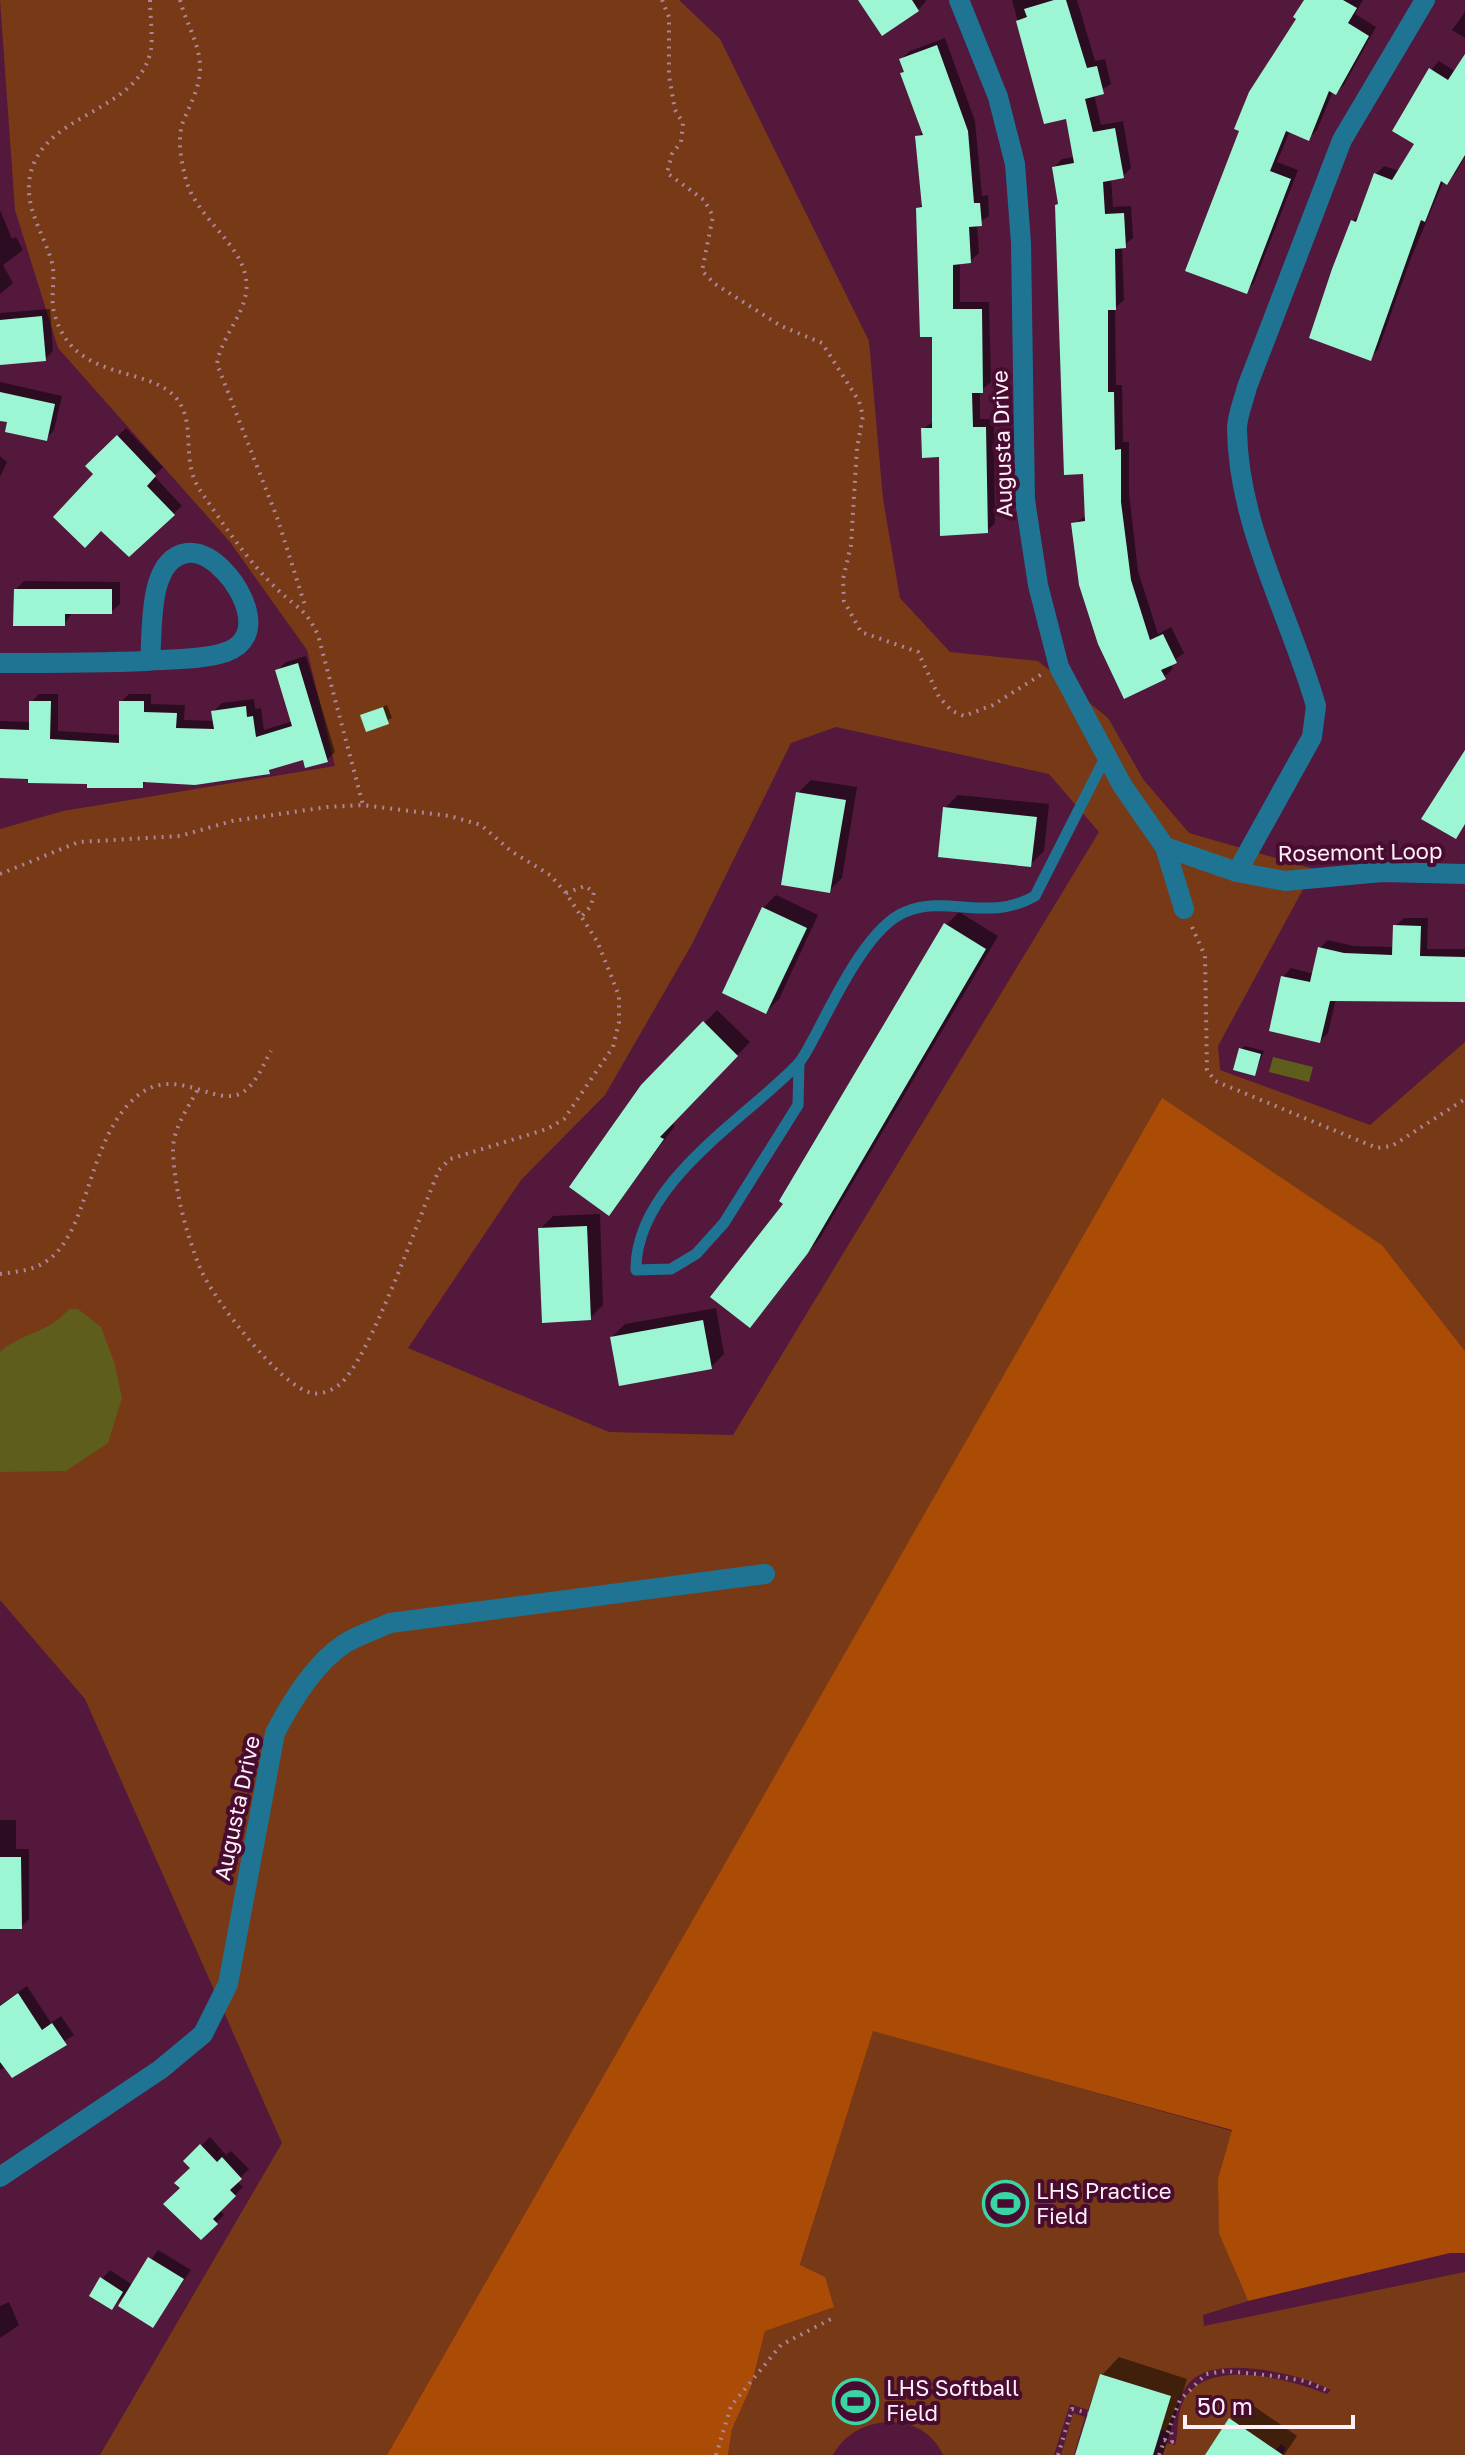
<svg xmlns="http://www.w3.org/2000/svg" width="1465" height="2455" font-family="'Golos Text',sans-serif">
	<rect width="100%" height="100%" fill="#54183c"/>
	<g fill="#783a16" fill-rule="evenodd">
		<path d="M0 0H679L720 39 869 341 883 499 900 598 950 652 1038 661 1108 718 1143 779 1189 833 1314 869 1218 1046 1220 1070 1370 1125 1465 1042V1351L1382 1245 1162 1099 387 2455H100L282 2143 85 1699 0 1600V829L63 811 335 766 307 650 230 542 58 348 15 210ZM836 727 1049 774 1099 832 733 1435 609 1432 408 1348 521 1180 605 1095 692 944 791 743Z"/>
		<path d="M873 2030 1232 2131C1209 2211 1216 2226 1248 2301L1203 2315 1204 2326 1465 2272V2455H1282L1286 2448 1281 2444 1276 2450 1229 2419 1205 2455H1162L1166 2443 1175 2445C1179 2431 1176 2417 1183 2402 1205 2356 1290 2379 1327 2394L1331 2390C1302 2374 1217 2354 1191 2381 1177 2396 1176 2415 1165 2431L1161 2430 1170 2396 1100 2374 1088 2410 1070 2404 1054 2455H943C923 2409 855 2413 833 2455H728L732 2429 751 2387 765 2331 800 2266Z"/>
		<polygon points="1073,2413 1085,2417 1074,2455 1061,2455"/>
	</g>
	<polygon fill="#ab4c06" points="1162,1098 1382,1245 1465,1351 1465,2253 1450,2253 1248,2301 1219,2233 1218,2179 1232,2130 873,2031 800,2265 825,2277 834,2307 765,2331 751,2387 732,2429 728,2455 387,2455"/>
	<g fill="#5f5d1b">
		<polygon points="1273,1057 1313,1067 1309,1082 1269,1072"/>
		<path d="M69 1309H78L101 1327 115 1365 122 1398 108 1443 66 1471 0 1472V1352C24 1331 48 1334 69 1309Z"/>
	</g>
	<g fill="#0007">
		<polygon points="861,0 925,0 926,1 918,10"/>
		<polygon points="1012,0 1077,0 1095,61 1105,59 1111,84 1094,94 1101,125 1123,121 1131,168 1123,176 1111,178 1113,207 1131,206 1133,238 1122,247 1124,300 1115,308 1116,385 1122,385 1123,442 1129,442 1129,493 1138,571 1158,634 1171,627 1184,653 1170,664 1173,669 1164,677 1074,524 1087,515 1054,167 1062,159 1075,157 1068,116 1045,122"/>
		<polygon points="1306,0 1363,0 1355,14 1376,27 1344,85 1336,93 1333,91 1317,130 1309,138 1290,131 1277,162 1298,170 1254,283 1246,291 1299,18"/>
		<polygon points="1465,12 1465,38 1452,30"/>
		<polygon points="945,38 975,121 982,196 988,195 989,216 977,224 979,253 970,261 960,262 960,302 989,302 991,382 980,391 980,419 994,419 995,523 987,531 923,429 934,421 934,335 918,209 923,203 917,137 923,131 901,59 910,51"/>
		<polygon points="1465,58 1465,157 1455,174 1444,180 1411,258 1378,350 1370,358 1353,221 1362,212 1376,174 1384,166 1400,171 1416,144 1431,70 1439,61 1456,72"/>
		<polygon points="0,210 12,239 16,237 23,250 3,265 13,283 0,294"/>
		<polygon points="50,309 53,351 45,359 0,363 0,313"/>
		<polygon points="0,382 62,396 54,430 46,439 0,419"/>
		<polygon points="126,428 163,467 154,476 182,506 173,514 101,529 96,474 87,466"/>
		<polygon points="0,456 7,462 0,477"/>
		<polygon points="24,581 120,582 120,604 111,612 73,612 64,624 16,589"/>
		<polygon points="306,656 335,752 327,760 304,757 275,766 269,772 148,780 142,786 0,776 0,721 31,722 31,702 39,694 58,694 58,731 121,735 121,702 129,694 151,694 151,704 185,705 184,720 215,721 214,711 222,703 254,699 255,709 261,708 264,730 293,721 278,670 286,662"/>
		<polygon points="387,705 392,718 368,729 363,716"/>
		<polygon points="811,780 857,787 842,878 829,891 798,793"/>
		<polygon points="958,795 1049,804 1044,851 1031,864 945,808"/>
		<polygon points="776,895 818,915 779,999 766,1012 763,908"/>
		<polygon points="959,912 998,936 820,1238 749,1325 946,925"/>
		<polygon points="1404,918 1428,918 1427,949 1465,949 1465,1000 1336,999 1328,1033 1320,1041 1283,977 1291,968 1314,974 1320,948 1328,940 1354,946 1395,947 1395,926"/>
		<polygon points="717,1010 750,1042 672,1123 675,1126 609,1214 643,1086"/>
		<polygon points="1245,1046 1264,1051 1255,1074 1241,1049"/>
		<polygon points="600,1214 603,1305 590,1318 540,1229 553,1216"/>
		<polygon points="716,1308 724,1354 711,1367 612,1337 625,1324"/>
		<polygon points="0,1820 16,1820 16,1849 29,1849 29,1919 21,1927 0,1927"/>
		<polygon points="27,1986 51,2023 61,2016 74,2035 12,2076 6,2067 0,2070 0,2005"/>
		<polygon points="210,2137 226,2155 231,2151 249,2169 237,2181 243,2187 220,2210 224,2215 201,2237 182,2188 192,2168 186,2161"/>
		<polygon points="158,2250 191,2270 153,2326 127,2293 112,2307 102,2279 110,2270 133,2285"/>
		<polygon points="9,2302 19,2325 0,2338 0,2306"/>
		<polygon points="1119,2357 1187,2379 1163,2455 1077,2455 1102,2375"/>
		<polygon points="1248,2402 1297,2436 1284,2455 1207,2455 1231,2420"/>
	</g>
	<g fill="#9df6d3">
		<polygon points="858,0 912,0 919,11 882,36"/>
		<polygon points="1054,0 1066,0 1087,68 1097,66 1104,94 1085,99 1093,132 1115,128 1124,178 1103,182 1105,214 1124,213 1126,248 1115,249 1116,310 1108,310 1108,392 1114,392 1115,450 1121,449 1121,502 1131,580 1150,640 1163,634 1177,663 1161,670 1166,679 1124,699 1098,644 1079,585 1071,523 1085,521 1083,474 1064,475 1055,205 1058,204 1052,167 1074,163 1066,119 1044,124 1016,21 1027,17 1024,9"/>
		<polygon points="1304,0 1343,0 1357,8 1348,23 1369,36 1336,95 1329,91 1309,141 1286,131 1270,171 1291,179 1247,294 1185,271 1239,131 1234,129 1249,92 1296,19 1293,17"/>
		<polygon points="937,45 968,131 974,203 980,203 982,226 969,227 971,263 953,265 953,309 982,309 983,393 972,393 973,427 986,427 988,533 940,536 939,457 922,458 921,428 932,428 932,337 920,337 916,208 922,207 915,136 923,135 900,73 904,72 899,59"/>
		<polygon points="1465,54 1465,155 1447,185 1441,181 1425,222 1421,220 1371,361 1309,338 1332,269 1351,220 1356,222 1374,173 1392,180 1414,144 1392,131 1429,68 1448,80"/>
		<polygon points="42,316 46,361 0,365 0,320"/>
		<polygon points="0,392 55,404 47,441 5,432 7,422 0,421"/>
		<polygon points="117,435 156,476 147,486 175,515 129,557 101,531 85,548 53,517 93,474 85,466"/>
		<polygon points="14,589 112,589 112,614 65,614 65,626 13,626"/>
		<polygon points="298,663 328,762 305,768 303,760 269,770 270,774 195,785 143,782 143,788 87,788 87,784 28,783 28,779 0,778 0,729 29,730 29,701 51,701 50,739 119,743 119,701 144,701 144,712 177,713 176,728 214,729 211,711 246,706 247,717 253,716 256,737 292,726 275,670"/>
		<polygon points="383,707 389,724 366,732 360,715"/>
		<polygon points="1465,750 1465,824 1456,839 1421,819"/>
		<polygon points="796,792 846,800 830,893 781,885"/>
		<polygon points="943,807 1037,817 1031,867 938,857"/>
		<polygon points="762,907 807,928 766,1014 722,993"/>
		<polygon points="944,923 986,949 808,1253 750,1328 710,1297 783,1204 779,1201"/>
		<polygon points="1393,925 1421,926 1420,956 1465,957 1465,1002 1330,1001 1320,1043 1269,1031 1281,976 1310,982 1318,947 1344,953 1392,955"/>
		<polygon points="703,1021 738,1056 660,1137 664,1139 609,1216 569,1187 641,1085"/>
		<polygon points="1239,1048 1261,1054 1255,1076 1233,1070"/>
		<polygon points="587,1226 591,1320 542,1323 538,1228"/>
		<polygon points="703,1320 712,1369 619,1386 610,1337"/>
		<polygon points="0,1857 21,1857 22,1929 0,1929"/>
		<polygon points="18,1993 42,2030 52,2023 67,2045 12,2078 0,2062 0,2006"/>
		<polygon points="200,2144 217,2162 222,2157 242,2179 230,2190 236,2196 213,2219 218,2224 201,2240 163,2204 180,2188 174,2183 190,2168 183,2161"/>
		<polygon points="148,2257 184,2279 153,2328 118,2306"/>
		<polygon points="100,2277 123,2292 112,2310 89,2296"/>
		<polygon points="1100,2374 1171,2396 1153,2455 1075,2455"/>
		<polygon points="1229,2418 1283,2455 1205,2455"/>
	</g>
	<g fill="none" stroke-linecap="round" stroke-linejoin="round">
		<g stroke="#ac869b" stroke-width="4" stroke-dasharray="2 6" stroke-linecap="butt">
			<path d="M150 0C150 15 153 34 151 49 139 116 36 111 29 183 27 213 45 236 52 263 56 279 50 296 54 312 72 384 149 364 177 399 197 425 180 460 200 490 223 524 249 563 279 591 299 610 305 608 318 635L363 805"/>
			<path d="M180 0C186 24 201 45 200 70 199 90 190 104 183 122 177 139 181 159 185 176 194 217 241 242 246 279 251 309 221 335 217 364L278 520 306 609"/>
			<polyline points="662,0 669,17 669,76 675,110 683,123 681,142 672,154 667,173 704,200 713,216 702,271 715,284 781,326 822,343 859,401 863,416 857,448 851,545 843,579 844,601 861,632 918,652 939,697 952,711 964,716 993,705 1042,674"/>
			<path d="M0 874 79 842 180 836 232 821 327 807 363 805 450 816 481 825 511 851 550 875 566 893 597 941 608 968 619 996V1022L613 1047 564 1119 547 1129 450 1159 439 1170C421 1212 369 1361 340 1384 333 1390 321 1395 312 1393 281 1388 212 1297 200 1268 186 1233 174 1188 173 1150 173 1128 188 1108 198 1089"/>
			<polyline points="566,893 585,886 594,892 591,906 582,916"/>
			<polyline points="1192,927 1205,956 1207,1070 1215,1081 1377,1148 1392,1146 1465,1099"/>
			<path d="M0 1274C14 1272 29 1271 42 1264 91 1237 85 1141 136 1097 179 1060 222 1117 249 1087 259 1077 264 1063 271 1051"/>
			<polyline points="1164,2440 1172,2442 1171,2427"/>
			<polyline points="716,2455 731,2406 781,2345 831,2319"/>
			<polyline points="1058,2455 1072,2409 1088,2413"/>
			<polyline points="1159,2455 1180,2400 1206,2374 1226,2371 1275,2376 1305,2381 1329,2391"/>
		</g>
		<path stroke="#1f7494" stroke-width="11" d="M799 1063 798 1105 724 1223 696 1254 671 1269 636 1270C635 1184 745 1119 797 1065 805 1057 810 1044 816 1034 834 1000 868 927 905 912 948 894 988 923 1035 896L1106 756"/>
		<g stroke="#1f7494" stroke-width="20">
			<polyline points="959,0 998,97 1015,164 1021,243 1025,500 1038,585 1059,667 1122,785 1165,847 1184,909"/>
			<path d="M0 663C49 663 98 663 147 661 172 659 202 660 226 652 266 638 244 591 224 571 215 561 201 551 187 553 147 559 153 630 150 660"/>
			<polyline points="1165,847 1237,872 1285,881 1382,872 1465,874"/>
			<path d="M1237 872 1312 737 1316 706C1290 615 1238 526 1237 429 1237 415 1244 400 1247 387L1342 140 1425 0"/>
			<path d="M0 2177 161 2069 203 2034 228 1984 275 1733C291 1702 314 1664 344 1644 358 1635 375 1630 390 1623L765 1574"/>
		</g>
	</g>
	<defs>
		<symbol id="stadium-ring" viewBox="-11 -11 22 22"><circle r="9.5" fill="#480c31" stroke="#3ad4a5" stroke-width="1.5"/><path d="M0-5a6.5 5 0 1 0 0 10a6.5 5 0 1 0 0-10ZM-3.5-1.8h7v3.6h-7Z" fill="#3ad4a5"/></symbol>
	</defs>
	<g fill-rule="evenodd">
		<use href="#stadium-ring" x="980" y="2178" width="51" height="51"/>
		<use href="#stadium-ring" x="830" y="2376" width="51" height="51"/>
	</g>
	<g text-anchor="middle" stroke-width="8" stroke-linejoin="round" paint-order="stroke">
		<g font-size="22" fill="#ffeff6" stroke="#480c31">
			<text transform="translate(1002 444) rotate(-92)" y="8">Augusta Drive</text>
			<text transform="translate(1360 852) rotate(-1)" y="8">Rosemont Loop</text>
			<text transform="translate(237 1808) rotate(-78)" y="8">Augusta Drive</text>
		</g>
		<g font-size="22" fill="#ffeff6" stroke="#480c31" text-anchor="start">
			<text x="1036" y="2199">LHS Practice<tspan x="1036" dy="25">Field</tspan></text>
			<text x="886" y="2396">LHS Softball<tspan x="886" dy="25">Field</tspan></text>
		</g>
	</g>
	<path d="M1185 2415v12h168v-12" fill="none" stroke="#ffeff6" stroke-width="4"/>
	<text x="1197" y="2415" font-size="24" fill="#ffeff6" stroke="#480c31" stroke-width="6" paint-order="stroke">50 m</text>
</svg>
